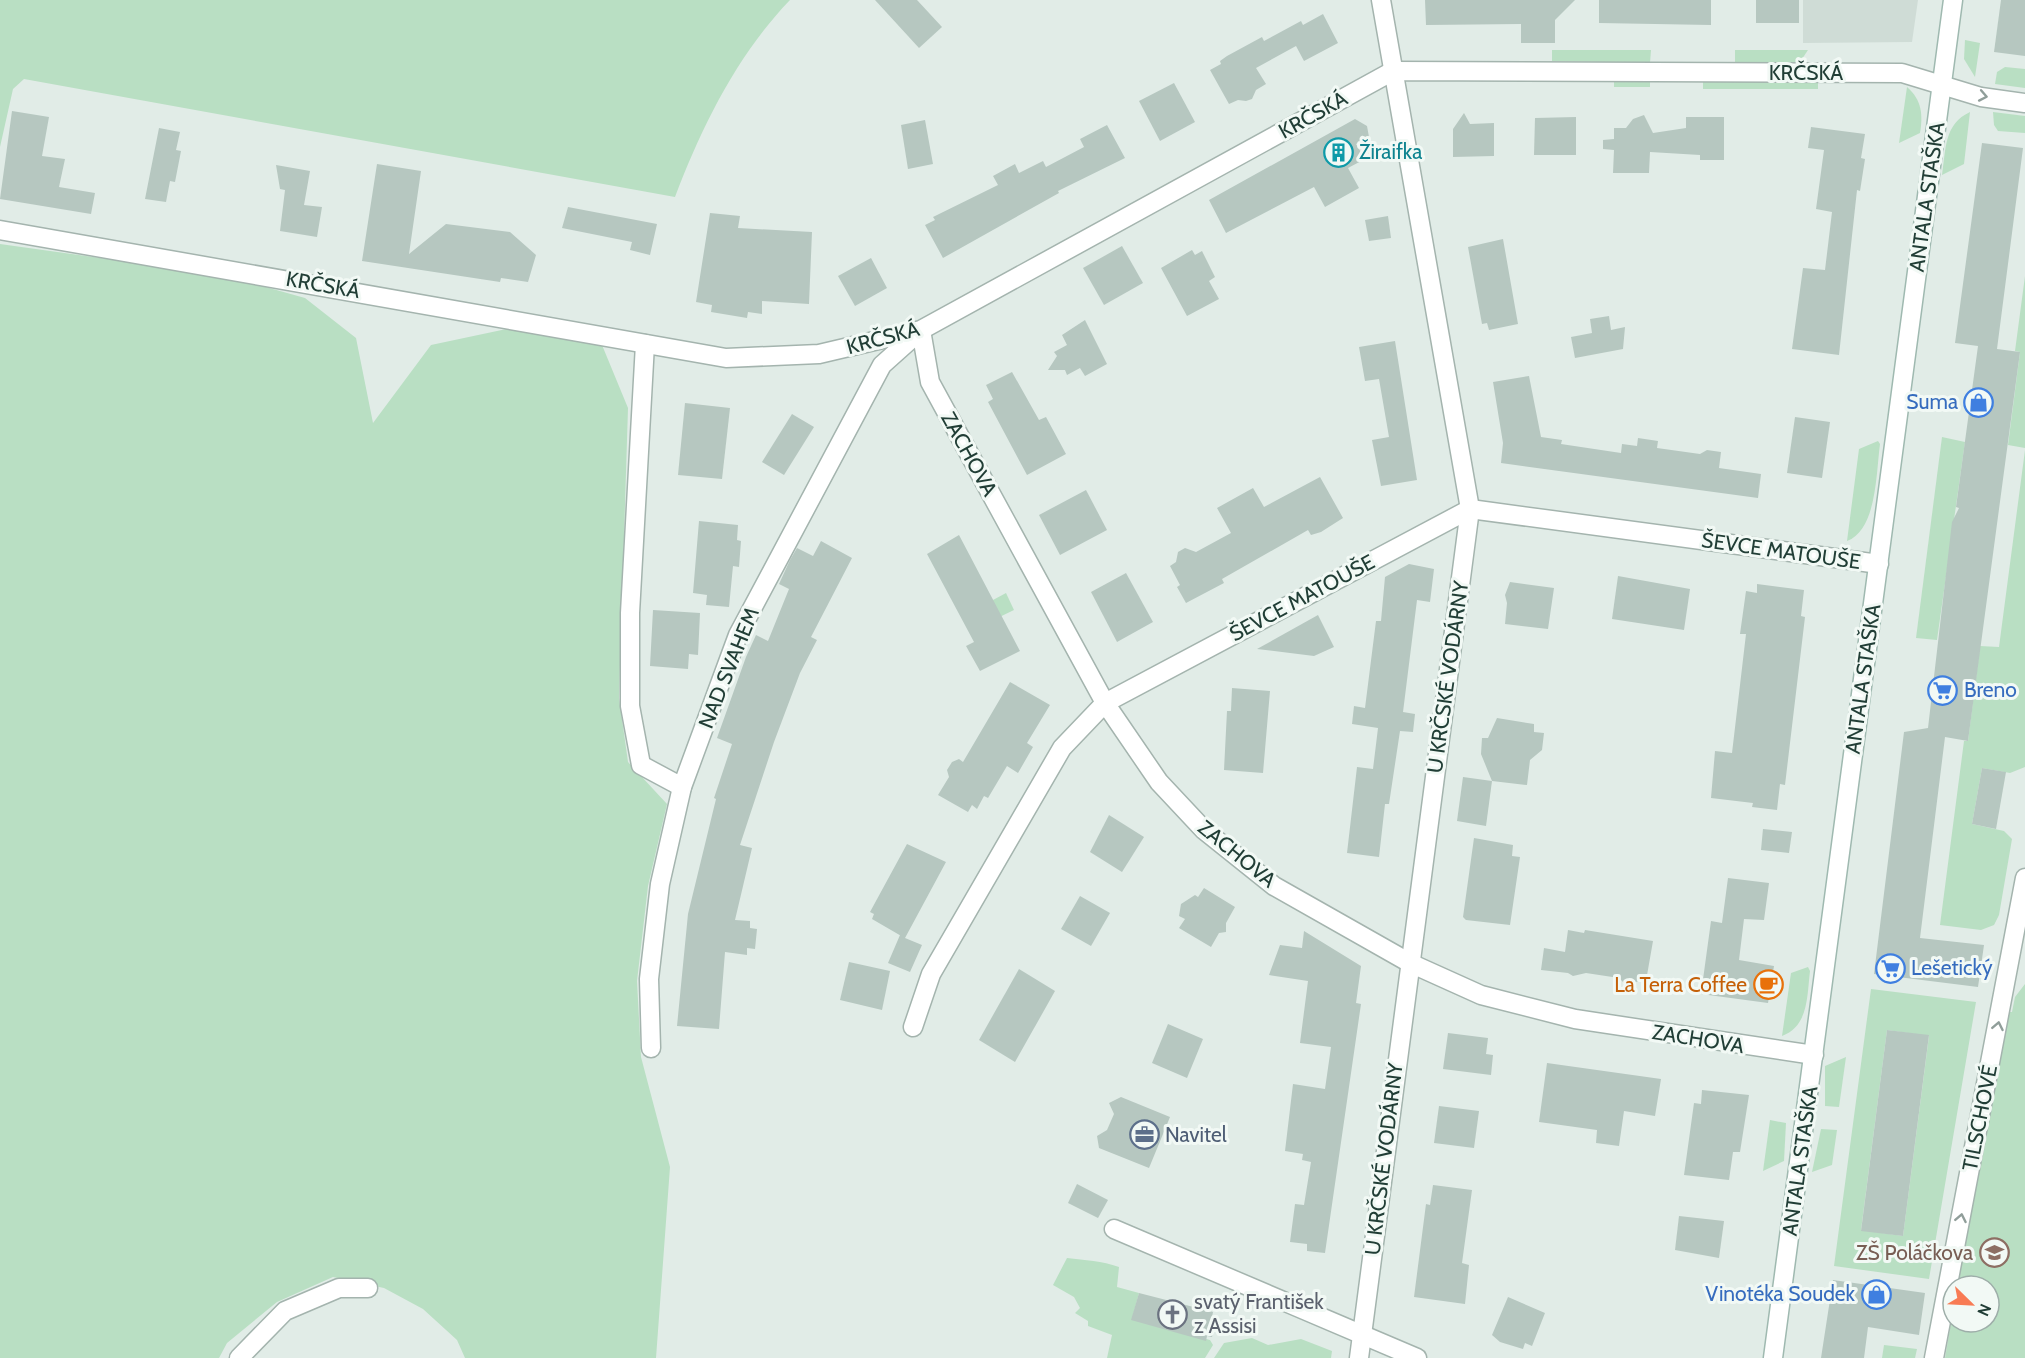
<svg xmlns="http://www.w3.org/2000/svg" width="2025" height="1358" font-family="Cabin,sans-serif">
	<rect width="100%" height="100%" fill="#e1ece7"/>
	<polygon fill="#cfdcd6" points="1803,0 1918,0 1912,42 1803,43"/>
	<g fill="#b9dfc3" fill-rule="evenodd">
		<path d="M0 0H790C737 55 702 126 675 197L24 79 13 89 0 147Z"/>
		<polygon points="1965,40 1980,43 1975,77 1964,59"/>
		<polygon points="1552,50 1651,50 1650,63 1552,61"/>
		<polygon points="1735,50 1808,50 1800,62 1735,62"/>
		<polygon points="2005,67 2025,69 2025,88 1995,84 1997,72"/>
		<rect x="1614" y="80" width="36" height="7"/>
		<rect x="1703" y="81" width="115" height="8"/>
		<path d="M1907 87C1922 100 1923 115 1920 133L1899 143Z"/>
		<path d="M1970 112 1964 164 1942 175C1946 149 1944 124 1970 112Z"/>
		<polygon points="1993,112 2025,116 2025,133 1998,131 1994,125"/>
		<polygon points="0,244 222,275 305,298 356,338 373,423 431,345 511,328 602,345 628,408 619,698 628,762 667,804 648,886 637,981 641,1057 670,1167 656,1358 465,1358 457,1340 423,1309 384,1288 333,1277 277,1302 227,1343 219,1358 0,1358"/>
		<polygon points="2025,276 2025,448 2008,445 2020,352 2015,351"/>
		<polygon points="1942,437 1965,442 1937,640 1916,638"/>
		<path d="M1878 441 1880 444C1876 473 1877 530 1847 541L1859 449Z"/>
		<polygon points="2025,450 2025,767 2010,773 1982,768 1972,824 2004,831 2012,839 1999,915 1994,925 1981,930 1940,925 1964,741 1968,741 1980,646 1999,647"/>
		<polygon points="1006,593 1014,610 987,623 993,600"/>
		<path d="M1808 967 1810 971C1807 995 1809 1026 1782 1036L1791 973Z"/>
		<polygon points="2025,984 2025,1358 1945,1358 1953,1311 1953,1322 1989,1322 1989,1286 1957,1286 2004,1012 2012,1012 2015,997"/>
		<path d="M1871 989 1976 1002 1929 1279 1834 1266ZM1887 1030 1929 1036 1903 1236 1861 1230Z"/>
		<polygon points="1846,1057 1839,1107 1825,1106 1825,1066"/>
		<polygon points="1770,1120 1786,1123 1784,1161 1763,1171"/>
		<polygon points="1821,1129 1837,1130 1832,1165 1812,1172"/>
		<path d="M1067 1258C1085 1260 1102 1261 1119 1267L1117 1287 1139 1293 1132 1319 1210 1340 1213 1345 1205 1358H1107L1112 1335 1088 1326V1321L1075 1313 1080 1308 1074 1297 1053 1285Z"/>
		<polygon points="1252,1338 1268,1345 1301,1339 1332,1351 1331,1358 1214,1358 1224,1343"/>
		<polygon points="1884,1345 1917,1349 1915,1358 1882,1358"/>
	</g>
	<g fill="#b6c7c0">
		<polygon points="875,0 917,0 942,27 919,48"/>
		<polygon points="1425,0 1575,0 1555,20 1555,43 1521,43 1521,24 1426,25"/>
		<polygon points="1599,0 1711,0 1711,25 1599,23"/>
		<rect x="1756" y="0" width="43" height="23"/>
		<polygon points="2001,0 2025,0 2025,56 1994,52"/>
		<polygon points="1323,14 1338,43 1304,61 1296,46 1256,68 1266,84 1256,90 1252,99 1246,101 1238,100 1229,104 1210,70 1221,64 1220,61 1227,56 1262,37 1264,41 1301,21 1303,25"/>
		<polygon points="1174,83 1195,122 1160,141 1139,101"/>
		<polygon points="12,111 49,117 42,156 65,159 59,187 95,193 91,214 0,199"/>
		<polygon points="1464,113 1470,124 1494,123 1494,156 1453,157 1453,129"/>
		<polygon points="1644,115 1653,133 1686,128 1686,117 1724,117 1724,160 1700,160 1700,155 1650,152 1649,173 1613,173 1614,150 1603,149 1603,140 1614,139 1614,128 1626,128 1633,119"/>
		<polygon points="1576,117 1576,155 1534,155 1535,118"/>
		<polygon points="1355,119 1367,126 1369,137 1356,144 1365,159 1348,168 1359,188 1325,207 1314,187 1226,233 1209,200"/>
		<polygon points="925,120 933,164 908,169 901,125"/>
		<polygon points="1107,125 1125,158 1058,191 1059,193 943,258 925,225 935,220 933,217 998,185 993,176 1015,164 1019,173 1043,161 1046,167 1084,147 1080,139"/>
		<polygon points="1811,127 1865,134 1861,158 1865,159 1860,191 1857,190 1839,355 1792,349 1803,268 1825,270 1832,212 1816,209 1824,150 1808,148"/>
		<polygon points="159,128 180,132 176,150 181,151 175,182 170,181 166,202 145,199"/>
		<polygon points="1982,143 2023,148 1997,349 2020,352 1968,741 1945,737 1920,938 1984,945 1978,987 1874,974 1904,732 1928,728 1952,522 1959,508 1956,507 1978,346 1955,343"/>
		<polygon points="377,164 421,171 409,254 446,224 510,232 536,255 528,282 501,278 500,282 362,261"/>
		<polygon points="276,165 310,171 304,205 322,207 317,237 280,231 285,190 280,189"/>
		<polygon points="568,207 657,224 650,255 630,250 632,242 562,228"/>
		<polygon points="710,213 740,216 738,228 812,232 809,304 762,301 762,314 748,312 747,318 711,312 712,305 696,302"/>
		<polygon points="1388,216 1391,238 1369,241 1365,220"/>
		<polygon points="1503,239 1518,324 1489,330 1487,323 1482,324 1468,247"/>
		<polygon points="1122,246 1143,283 1104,305 1083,268"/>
		<polygon points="1192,250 1195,255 1202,251 1215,277 1209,281 1219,299 1187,316 1161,268"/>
		<polygon points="871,258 887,288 855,306 838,276"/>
		<polygon points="1609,316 1611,330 1625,327 1623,349 1575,358 1571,337 1592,333 1590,319"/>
		<polygon points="1085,320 1107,364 1085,376 1080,368 1067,375 1065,370 1048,370 1057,356 1054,352 1067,345 1062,335"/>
		<polygon points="1395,341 1417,480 1381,486 1372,440 1389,437 1379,379 1365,381 1359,347"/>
		<polygon points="1012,372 1039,420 1046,417 1066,454 1027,475 988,402 993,399 986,385"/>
		<polygon points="1529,376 1541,437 1562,440 1561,444 1621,453 1622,444 1637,446 1638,438 1658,441 1657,448 1700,454 1707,450 1721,452 1719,468 1761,474 1758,498 1501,463 1503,443 1493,382"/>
		<polygon points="685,403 730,408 722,479 678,475"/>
		<polygon points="792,414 814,427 784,475 762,462"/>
		<polygon points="1795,417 1830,422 1822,478 1787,473"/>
		<polygon points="1320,477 1343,518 1321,532 1311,535 1308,530 1222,579 1224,583 1186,603 1177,587 1180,585 1170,566 1176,562 1178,552 1185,548 1196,552 1231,533 1217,508 1253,488 1264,507"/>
		<polygon points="1086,490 1107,530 1060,555 1039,515"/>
		<polygon points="699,521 738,525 737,540 741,541 739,567 733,566 729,607 706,605 707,595 693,593"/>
		<polygon points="959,535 1020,651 980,671 966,646 974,642 927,554"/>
		<polygon points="821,541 852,558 811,637 817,640 800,673 774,742 740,845 752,848 735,920 750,921 750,928 757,929 755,949 747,948 747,955 725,952 719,1029 677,1026 688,914 716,799 714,798 732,744 717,738 746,657 756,635 768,641 789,589 779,584 790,560 797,548 813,556"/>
		<polygon points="1409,564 1434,569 1430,602 1417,600 1403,712 1415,714 1413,732 1400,731 1389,804 1385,804 1379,857 1347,853 1357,767 1373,769 1378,728 1352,724 1354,706 1365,708 1376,621 1381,621 1385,577"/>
		<polygon points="1126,573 1153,622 1117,642 1091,592"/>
		<polygon points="1618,576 1690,589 1684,630 1612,619"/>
		<polygon points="1510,582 1554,588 1548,629 1505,624 1507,603 1505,595"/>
		<polygon points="1757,584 1804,590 1801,616 1805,617 1785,785 1780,784 1777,810 1752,807 1753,803 1711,798 1715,751 1732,753 1746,634 1740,634 1746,591 1757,593"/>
		<polygon points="653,610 700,613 698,655 689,654 688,669 650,666"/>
		<polygon points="1318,615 1334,647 1314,656 1257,649"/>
		<polygon points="1010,682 1050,705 1027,743 1033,747 1018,773 1007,766 988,798 984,796 977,809 972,805 968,812 938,795 949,777 947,770 952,762 959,759 963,762"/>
		<polygon points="1232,688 1270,691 1263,773 1224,770 1227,711 1231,711"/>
		<polygon points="1497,718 1534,724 1534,732 1544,733 1542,750 1530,760 1527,785 1492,781 1481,754 1482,738 1488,738"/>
		<polygon points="1982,768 2006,772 1996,829 1972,824"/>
		<polygon points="1463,777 1492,781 1486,826 1457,821"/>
		<polygon points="1109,815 1144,837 1122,872 1090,852"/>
		<polygon points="1763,829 1792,832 1789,853 1761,850"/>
		<polygon points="1474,838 1513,845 1512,856 1520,857 1510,925 1466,920 1463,917"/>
		<polygon points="907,844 946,862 905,938 922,945 910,972 888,963 900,935 903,937 872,919 874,914 870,912"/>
		<polygon points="1728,878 1769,883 1764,920 1744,919 1739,960 1774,966 1768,1003 1701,994 1711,921 1722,923"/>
		<polygon points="1204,888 1235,907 1226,923 1226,932 1219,933 1211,947 1179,928 1185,919 1179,916 1181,904 1195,895 1198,897"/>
		<polygon points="1080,896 1110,913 1091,946 1061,929"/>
		<polygon points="1568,930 1584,933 1585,930 1653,941 1646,981 1641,980 1627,986 1619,978 1586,973 1573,976 1568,973 1541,970 1544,948 1565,952"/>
		<polygon points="1304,931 1361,966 1356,1003 1361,1004 1325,1253 1307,1251 1307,1244 1290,1242 1295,1204 1304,1205 1311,1162 1302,1160 1303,1154 1285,1151 1293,1084 1325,1089 1331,1047 1300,1043 1308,981 1269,975 1280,945 1302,948"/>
		<polygon points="849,962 890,971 882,1010 840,1000"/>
		<polygon points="1019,969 1055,991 1015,1062 979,1040"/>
		<polygon points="1168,1024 1203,1039 1187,1078 1152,1063"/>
		<polygon points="1887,1030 1929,1035 1903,1236 1861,1231"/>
		<polygon points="1448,1033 1488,1038 1486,1054 1493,1055 1491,1075 1443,1069"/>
		<polygon points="1547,1063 1661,1079 1655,1116 1624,1111 1619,1146 1596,1143 1597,1130 1539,1122"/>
		<polygon points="1702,1090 1749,1095 1740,1152 1733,1152 1729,1180 1684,1175 1694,1103 1701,1104"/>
		<polygon points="1121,1097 1170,1117 1149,1168 1099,1148 1097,1136 1107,1130 1114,1114 1109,1103"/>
		<polygon points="1439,1106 1479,1111 1474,1148 1434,1143"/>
		<polygon points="1077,1184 1108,1200 1098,1218 1068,1203"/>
		<polygon points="1433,1185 1472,1190 1462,1263 1469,1265 1465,1304 1414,1297 1426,1204 1430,1205"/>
		<polygon points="1679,1216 1724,1221 1719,1258 1675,1250"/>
		<polygon points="1833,1280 1925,1293 1919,1335 1868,1327 1864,1358 1821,1358"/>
		<polygon points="1139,1293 1213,1312 1212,1317 1217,1318 1212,1337 1207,1336 1206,1341 1131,1320"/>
		<polygon points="1508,1297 1545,1313 1532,1346 1525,1343 1523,1349 1500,1342 1492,1335"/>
	</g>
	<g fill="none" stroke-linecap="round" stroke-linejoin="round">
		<defs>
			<g id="street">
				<polyline points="0,230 726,358 819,354 921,330 1393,71 1902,73 1981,97 2025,103"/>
				<polyline points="921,330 930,382 1105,703 1159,782 1204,830 1274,886 1410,963 1481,995 1575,1019 1814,1055"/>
				<polyline points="645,344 630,613 630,706 641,765 682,787"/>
				<polyline points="913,1027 931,974 1062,748 1105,703 1470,509 1879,564"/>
				<polyline points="651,1048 649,979 660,884 682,787 738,635 882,365 920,331"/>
				<polyline points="1114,1229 1417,1358"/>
				<polyline points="239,1358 285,1311 339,1288 368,1288"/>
				<polyline points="1359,1358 1470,509 1381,0"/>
				<polyline points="1934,1358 2025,878"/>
			</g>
			<polyline id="secondary" points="1773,1358 1953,0"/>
		</defs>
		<use href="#street" stroke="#a4b4ae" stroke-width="21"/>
		<use href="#secondary" stroke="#9fb9b0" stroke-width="21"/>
		<use href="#street" stroke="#fff" stroke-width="18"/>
		<use href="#secondary" stroke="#fff" stroke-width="18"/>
	</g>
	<defs><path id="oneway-chevron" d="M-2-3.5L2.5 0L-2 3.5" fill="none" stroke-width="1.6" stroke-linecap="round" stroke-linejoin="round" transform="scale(1.5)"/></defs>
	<g stroke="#909e9a">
		<use href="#oneway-chevron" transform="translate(1983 96) rotate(11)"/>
		<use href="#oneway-chevron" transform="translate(1998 1026) rotate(-79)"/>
		<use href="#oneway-chevron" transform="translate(1961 1218) rotate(-79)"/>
	</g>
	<defs>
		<symbol id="building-ring" viewBox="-11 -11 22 22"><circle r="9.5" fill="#f2f9f5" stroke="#0f9aa8" stroke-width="1.5"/><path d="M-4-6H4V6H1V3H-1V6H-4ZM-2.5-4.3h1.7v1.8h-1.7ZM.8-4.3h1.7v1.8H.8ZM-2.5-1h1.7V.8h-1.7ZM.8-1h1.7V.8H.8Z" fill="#0f9aa8"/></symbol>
		<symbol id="shop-ring" viewBox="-11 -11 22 22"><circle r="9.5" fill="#f2f9f5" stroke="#3f7fe0" stroke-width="1.5"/><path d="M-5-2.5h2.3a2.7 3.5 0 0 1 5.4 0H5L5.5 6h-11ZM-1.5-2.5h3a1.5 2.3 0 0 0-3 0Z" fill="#3f7fe0"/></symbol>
		<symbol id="supermarket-ring" viewBox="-11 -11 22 22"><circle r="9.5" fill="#f2f9f5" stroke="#3f7fe0" stroke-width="1.5"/><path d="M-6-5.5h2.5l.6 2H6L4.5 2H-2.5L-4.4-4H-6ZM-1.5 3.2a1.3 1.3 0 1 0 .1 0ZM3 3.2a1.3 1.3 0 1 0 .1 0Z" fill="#3f7fe0"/></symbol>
		<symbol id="cafe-ring" viewBox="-11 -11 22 22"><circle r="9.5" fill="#f2f9f5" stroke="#e8710a" stroke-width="1.5"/><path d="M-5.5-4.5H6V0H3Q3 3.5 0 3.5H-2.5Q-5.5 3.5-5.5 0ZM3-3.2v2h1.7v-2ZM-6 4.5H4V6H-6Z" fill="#e8710a"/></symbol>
		<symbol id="office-ring" viewBox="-11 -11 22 22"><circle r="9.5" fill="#f2f9f5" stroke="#5c6f8a" stroke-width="1.5"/><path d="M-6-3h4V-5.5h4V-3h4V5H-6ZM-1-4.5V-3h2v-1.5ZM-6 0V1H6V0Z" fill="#5c6f8a"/></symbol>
		<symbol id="school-ring" viewBox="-11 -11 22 22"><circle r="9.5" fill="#f2f9f5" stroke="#8d6e63" stroke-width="1.5"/><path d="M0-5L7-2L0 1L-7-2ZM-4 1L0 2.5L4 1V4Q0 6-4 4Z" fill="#8d6e63"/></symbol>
		<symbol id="church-ring" viewBox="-11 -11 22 22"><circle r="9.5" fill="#f2f9f5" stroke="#6b7280" stroke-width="1.5"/><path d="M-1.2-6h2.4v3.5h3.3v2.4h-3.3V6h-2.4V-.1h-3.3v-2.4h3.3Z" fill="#6b7280"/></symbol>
	</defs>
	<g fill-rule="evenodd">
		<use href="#building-ring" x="1322" y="136" width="33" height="33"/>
		<use href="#shop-ring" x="1962" y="386" width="33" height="33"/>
		<use href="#supermarket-ring" x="1926" y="674" width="33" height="33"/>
		<use href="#supermarket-ring" x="1874" y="952" width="33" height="33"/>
		<use href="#cafe-ring" x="1752" y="968" width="33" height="33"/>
		<use href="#office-ring" x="1128" y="1118" width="33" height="33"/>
		<use href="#school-ring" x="1978" y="1236" width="33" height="33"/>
		<use href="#shop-ring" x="1860" y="1278" width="33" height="33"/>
		<use href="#church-ring" x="1156" y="1298" width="33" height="33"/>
	</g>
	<g text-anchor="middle" stroke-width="6" stroke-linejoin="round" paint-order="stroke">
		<g font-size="21" fill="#213e36" stroke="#f2f9f5">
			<text x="1806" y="80">KRČSKÁ</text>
			<text transform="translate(1313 115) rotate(-29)" y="7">KRČSKÁ</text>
			<text transform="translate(1927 197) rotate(-82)" y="7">ANTALA STAŠKA</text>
			<text transform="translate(323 285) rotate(10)" y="7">KRČSKÁ</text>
			<text transform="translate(883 338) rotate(-15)" y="7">KRČSKÁ</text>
			<text transform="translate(969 454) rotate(61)" y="7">ZACHOVA</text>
			<text transform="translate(1781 551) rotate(8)" y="7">ŠEVCE MATOUŠE</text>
			<text transform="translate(1302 598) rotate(-28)" y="7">ŠEVCE MATOUŠE</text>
			<text transform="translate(729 668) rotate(-68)" y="7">NAD SVAHEM</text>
			<text transform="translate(1448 677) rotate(-82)" y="7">U KRČSKÉ VODÁRNY</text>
			<text transform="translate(1863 679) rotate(-82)" y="7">ANTALA STAŠKA</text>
			<text transform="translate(1237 854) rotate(39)" y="7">ZACHOVA</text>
			<text transform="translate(1698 1039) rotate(9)" y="7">ZACHOVA</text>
			<text transform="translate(1980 1118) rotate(-79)" y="7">TILSCHOVÉ</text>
			<text transform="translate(1384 1159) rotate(-83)" y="7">U KRČSKÉ VODÁRNY</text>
			<text transform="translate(1800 1161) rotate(-82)" y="7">ANTALA STAŠKA</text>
		</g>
		<g font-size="21" fill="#0d838f" stroke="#f2f9f5" text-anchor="start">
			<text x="1359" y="159">Žiraifka</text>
		</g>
		<g font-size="21" fill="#366cbe" stroke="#f2f9f5" text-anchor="end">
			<text x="1958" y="409">Suma</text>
			<text x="1964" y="697" text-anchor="start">Breno</text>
			<text x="1911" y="975" text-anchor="start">Lešetický</text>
			<text x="1855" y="1301">Vinotéka Soudek</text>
		</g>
		<g font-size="21" fill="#c56008" stroke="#f2f9f5" text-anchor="end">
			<text x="1747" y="992">La Terra Coffee</text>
		</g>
		<g font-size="21" fill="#4e5e75" stroke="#f2f9f5" text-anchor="start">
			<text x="1165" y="1142">Navitel</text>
		</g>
		<g font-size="21" fill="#785e54" stroke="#f2f9f5" text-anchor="end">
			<text x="1973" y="1260">ZŠ Poláčkova</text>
		</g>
		<g font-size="21" fill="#5b616d" stroke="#f2f9f5" text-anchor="start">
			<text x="1194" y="1309">svatý František<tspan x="1194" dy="24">z Assisi</tspan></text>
		</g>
	</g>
	<g transform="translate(1971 1304) rotate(114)"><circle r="28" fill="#f2f9f5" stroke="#9eaea9" stroke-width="1.5"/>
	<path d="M0-4.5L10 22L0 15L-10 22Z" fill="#f87b54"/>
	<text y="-9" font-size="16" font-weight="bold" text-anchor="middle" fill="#213e36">N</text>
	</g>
</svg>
